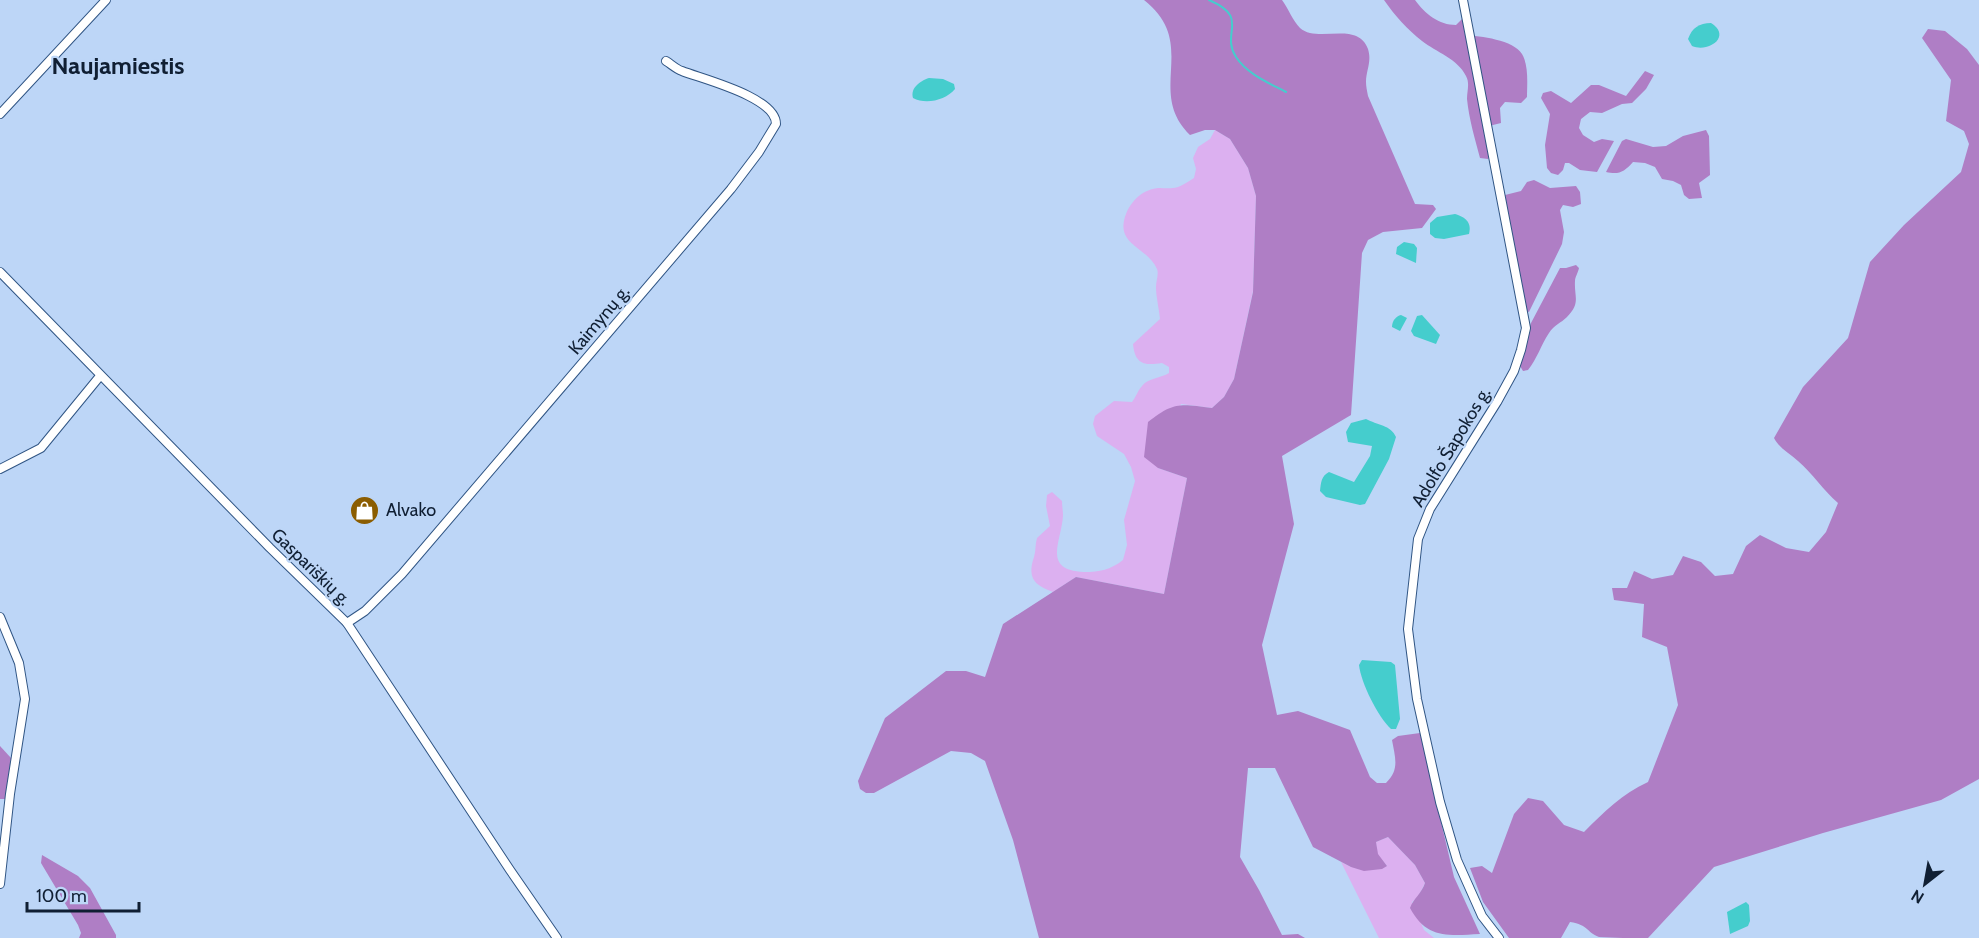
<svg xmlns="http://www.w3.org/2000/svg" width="1979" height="938" font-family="Cabin,sans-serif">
	<rect width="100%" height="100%" fill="#bdd6f7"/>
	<g fill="#dcb0f0">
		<path d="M1215 130 1230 139 1248 168 1256 196 1253 291 1234 379 1224 397 1212 408 1181 404 1158 468 1187 478 1164 594 1076 577 1053 592C1034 585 1027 578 1034 557 1036 551 1035 544 1037 538L1050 526 1046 506 1047 495 1052 492 1062 501C1062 506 1063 511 1063 515 1062 541 1041 570 1084 572 1100 572 1110 570 1123 560L1127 545 1124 520 1135 481 1131 467 1124 454 1097 436 1093 424 1095 416 1114 401 1132 402C1136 397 1138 390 1142 386 1148 378 1161 378 1169 373V367L1162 363C1144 366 1135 364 1133 344L1160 319C1159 308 1156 297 1156 287 1156 281 1159 274 1157 269 1147 246 1114 245 1126 214 1129 206 1135 198 1143 193 1160 184 1163 191 1178 187 1183 185 1189 181 1194 178L1196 169 1193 158 1198 147 1210 139Z"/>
		<polygon points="1388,837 1415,865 1425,883 1418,897 1412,902 1424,930 1434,938 1379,938 1341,862 1351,867 1387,866 1377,854 1376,842"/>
	</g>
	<g fill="#af7ec5">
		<path d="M1144 0H1282C1288 8 1293 21 1300 28 1318 44 1357 20 1368 49 1372 62 1366 70 1366 82 1366 86 1367 91 1368 96L1415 204 1433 205 1436 209 1422 228 1383 232 1368 240 1362 253 1351 415 1282 456 1294 524 1262 645 1277 715 1298 711 1350 730 1370 777 1377 783H1386C1400 770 1395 757 1392 740L1398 736 1420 733 1454 877 1480 934C1446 936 1426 938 1410 908 1413 899 1422 893 1425 883L1415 865 1388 837 1376 842 1378 854 1387 866 1382 869 1364 871 1351 867 1313 847 1275 768H1248L1240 857 1259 890 1282 935 1298 934 1305 938H1039L1013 840 985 761 971 753 951 751 874 793H866L860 789 858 781 885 718 946 671H966L985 677 1003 624 1076 577 1164 594 1187 478 1158 468 1144 457 1148 422C1174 401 1181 404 1212 408L1224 397 1234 379 1253 292 1256 196 1248 168 1230 139 1215 130H1205L1190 135C1145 91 1200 44 1144 0Z"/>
		<path d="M1384 0H1415C1425 14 1439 25 1456 25L1463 18 1465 35C1480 36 1514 40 1522 54 1529 66 1527 84 1527 97L1521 103 1505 102 1500 108 1501 123 1485 127 1490 155 1488 159 1480 158C1475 139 1469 119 1467 99 1467 91 1470 83 1466 76 1458 59 1436 52 1422 41 1407 29 1395 16 1384 0Z"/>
		<path d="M1928 29 1945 31 1967 49 1979 65V779L1941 800 1823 833 1714 867 1648 938C1633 938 1613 938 1599 937 1586 932 1589 925 1570 922L1561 938H1509L1483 902 1470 868 1482 866 1492 873 1514 814 1528 798 1543 801 1564 825 1584 832C1604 812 1622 794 1648 782L1678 705 1667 647 1642 637 1644 604 1614 600 1612 588H1627L1634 571 1652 579 1673 575 1683 556 1701 562 1715 576 1733 574 1746 546 1760 535 1786 548 1809 552 1826 532 1838 503C1823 490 1813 474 1798 461 1789 453 1779 448 1774 438L1803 387 1848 338 1870 262 1904 225 1961 172 1969 144 1964 131 1946 121 1951 80 1922 38Z"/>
		<polygon points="1645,71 1654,75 1646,89 1632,103 1622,104 1602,113 1590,112 1581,119 1579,128 1583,135 1594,142 1602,139 1614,141 1597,172 1580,170 1569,163 1565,163 1563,170 1558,175 1551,173 1547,168 1545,145 1550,114 1541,98 1543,93 1551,91 1571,103 1591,85 1599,85 1626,96"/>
		<path d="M1706 130 1709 136 1710 175 1699 183 1702 198 1689 199 1684 195 1681 185 1673 181 1662 179 1655 167 1645 163 1633 162C1624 172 1619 175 1606 172L1622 141 1626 139 1653 147 1666 146 1683 136Z"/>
		<polygon points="1534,180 1550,188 1576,186 1580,192 1581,204 1573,207 1563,205 1560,210 1564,232 1562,244 1529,312 1526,311 1505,195 1521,191 1527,182"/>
		<path d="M1576 265 1579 268C1578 273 1575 277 1575 281 1574 297 1581 303 1567 317 1561 323 1554 325 1549 333 1541 345 1537 359 1528 370L1523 371 1520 366 1531 323 1560 268H1566Z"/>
		<polygon points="0,746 11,758 5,799 0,799"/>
		<polygon points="42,855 78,876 90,888 116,935 116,938 79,938 81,933 78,925 41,863"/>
	</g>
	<g fill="#45cdcd">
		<path d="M1711 23C1732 36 1709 53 1692 46L1688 39C1692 28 1699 23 1711 23Z"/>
		<path d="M929 78 943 79 954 84 955 89C946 100 926 105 913 98 910 88 920 81 929 78Z"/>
		<path d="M1455 214C1465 217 1472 222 1469 234L1444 239 1435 238 1430 234V223L1437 217Z"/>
		<polygon points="1404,242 1414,244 1417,248 1416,263 1396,254 1397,247"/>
		<path d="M1401 315 1407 318 1400 331 1392 327C1392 321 1396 316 1401 315Z"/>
		<polygon points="1422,315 1440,335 1436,344 1414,336 1411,331 1417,316"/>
		<path d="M1366 419C1377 425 1391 425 1396 437L1389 459 1365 504 1360 505 1326 497 1320 491C1321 483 1321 476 1329 472L1354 482 1370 456 1372 446 1348 442 1346 432 1351 423Z"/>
		<path d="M1362 660 1391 662 1395 665 1400 719 1396 729H1391C1378 717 1361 683 1359 665Z"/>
		<polygon points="1746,902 1749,905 1750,921 1748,926 1730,934 1727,912"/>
	</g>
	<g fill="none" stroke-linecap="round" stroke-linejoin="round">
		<path stroke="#45cdcd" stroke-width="2" d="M1209 0C1251 18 1220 32 1236 57 1247 74 1269 83 1286 92"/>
		<defs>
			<g id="street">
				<polyline points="1463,0 1526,328 1521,350 1514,371 1497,402 1430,509 1418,539 1408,629 1417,699 1440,802 1457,860 1482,916 1499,938"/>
				<polyline points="0,114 106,0"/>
				<polyline points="0,272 270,548 347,623 510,870 557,938"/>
				<polyline points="0,469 41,448 100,376"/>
				<polyline points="0,617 19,663 25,699 10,794 0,884"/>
				<path d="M347 623 365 611 402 574 731 189 759 152 776 124C776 97 702 79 682 71 676 69 671 64 666 61"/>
			</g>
		</defs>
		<use href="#street" stroke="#305584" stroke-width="10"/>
		<use href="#street" stroke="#fff" stroke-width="8"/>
	</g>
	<defs>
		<symbol id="shop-disc" viewBox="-11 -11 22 22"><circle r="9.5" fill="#8b5d01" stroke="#bdd6f7"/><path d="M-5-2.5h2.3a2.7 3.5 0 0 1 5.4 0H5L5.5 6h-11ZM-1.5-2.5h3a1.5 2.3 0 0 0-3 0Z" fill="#fff"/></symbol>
	</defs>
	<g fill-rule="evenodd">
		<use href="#shop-disc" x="348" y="494" width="33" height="33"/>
	</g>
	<g text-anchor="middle" stroke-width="4.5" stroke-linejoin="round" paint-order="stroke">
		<g font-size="18" fill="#101f33" stroke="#bdd6f7">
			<text transform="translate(599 320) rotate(-50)" y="6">Kaimynų g.</text>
			<text transform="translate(1451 447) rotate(-59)" y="6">Adolfo Šapokos g.</text>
			<text transform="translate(311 567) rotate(44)" y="6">Gaspariškių g.</text>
		</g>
		<g font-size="18" fill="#101f33" stroke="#bdd6f7" text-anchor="start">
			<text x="386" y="516">Alvako</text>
		</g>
		<g font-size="24" font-weight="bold" fill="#101f33" stroke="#bdd6f7">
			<text x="118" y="74">Naujamiestis</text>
		</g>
	</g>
	<g transform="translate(1925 884) rotate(211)" stroke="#bdd6f7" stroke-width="4.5" paint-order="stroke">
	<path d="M0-4.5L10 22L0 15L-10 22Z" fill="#101f33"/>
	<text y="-9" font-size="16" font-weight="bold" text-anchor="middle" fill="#101f33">N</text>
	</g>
	<path d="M27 902v9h112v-9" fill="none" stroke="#101f33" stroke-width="3"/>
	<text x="36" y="902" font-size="18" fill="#101f33" stroke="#bdd6f7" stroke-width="4.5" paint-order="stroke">100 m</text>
</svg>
